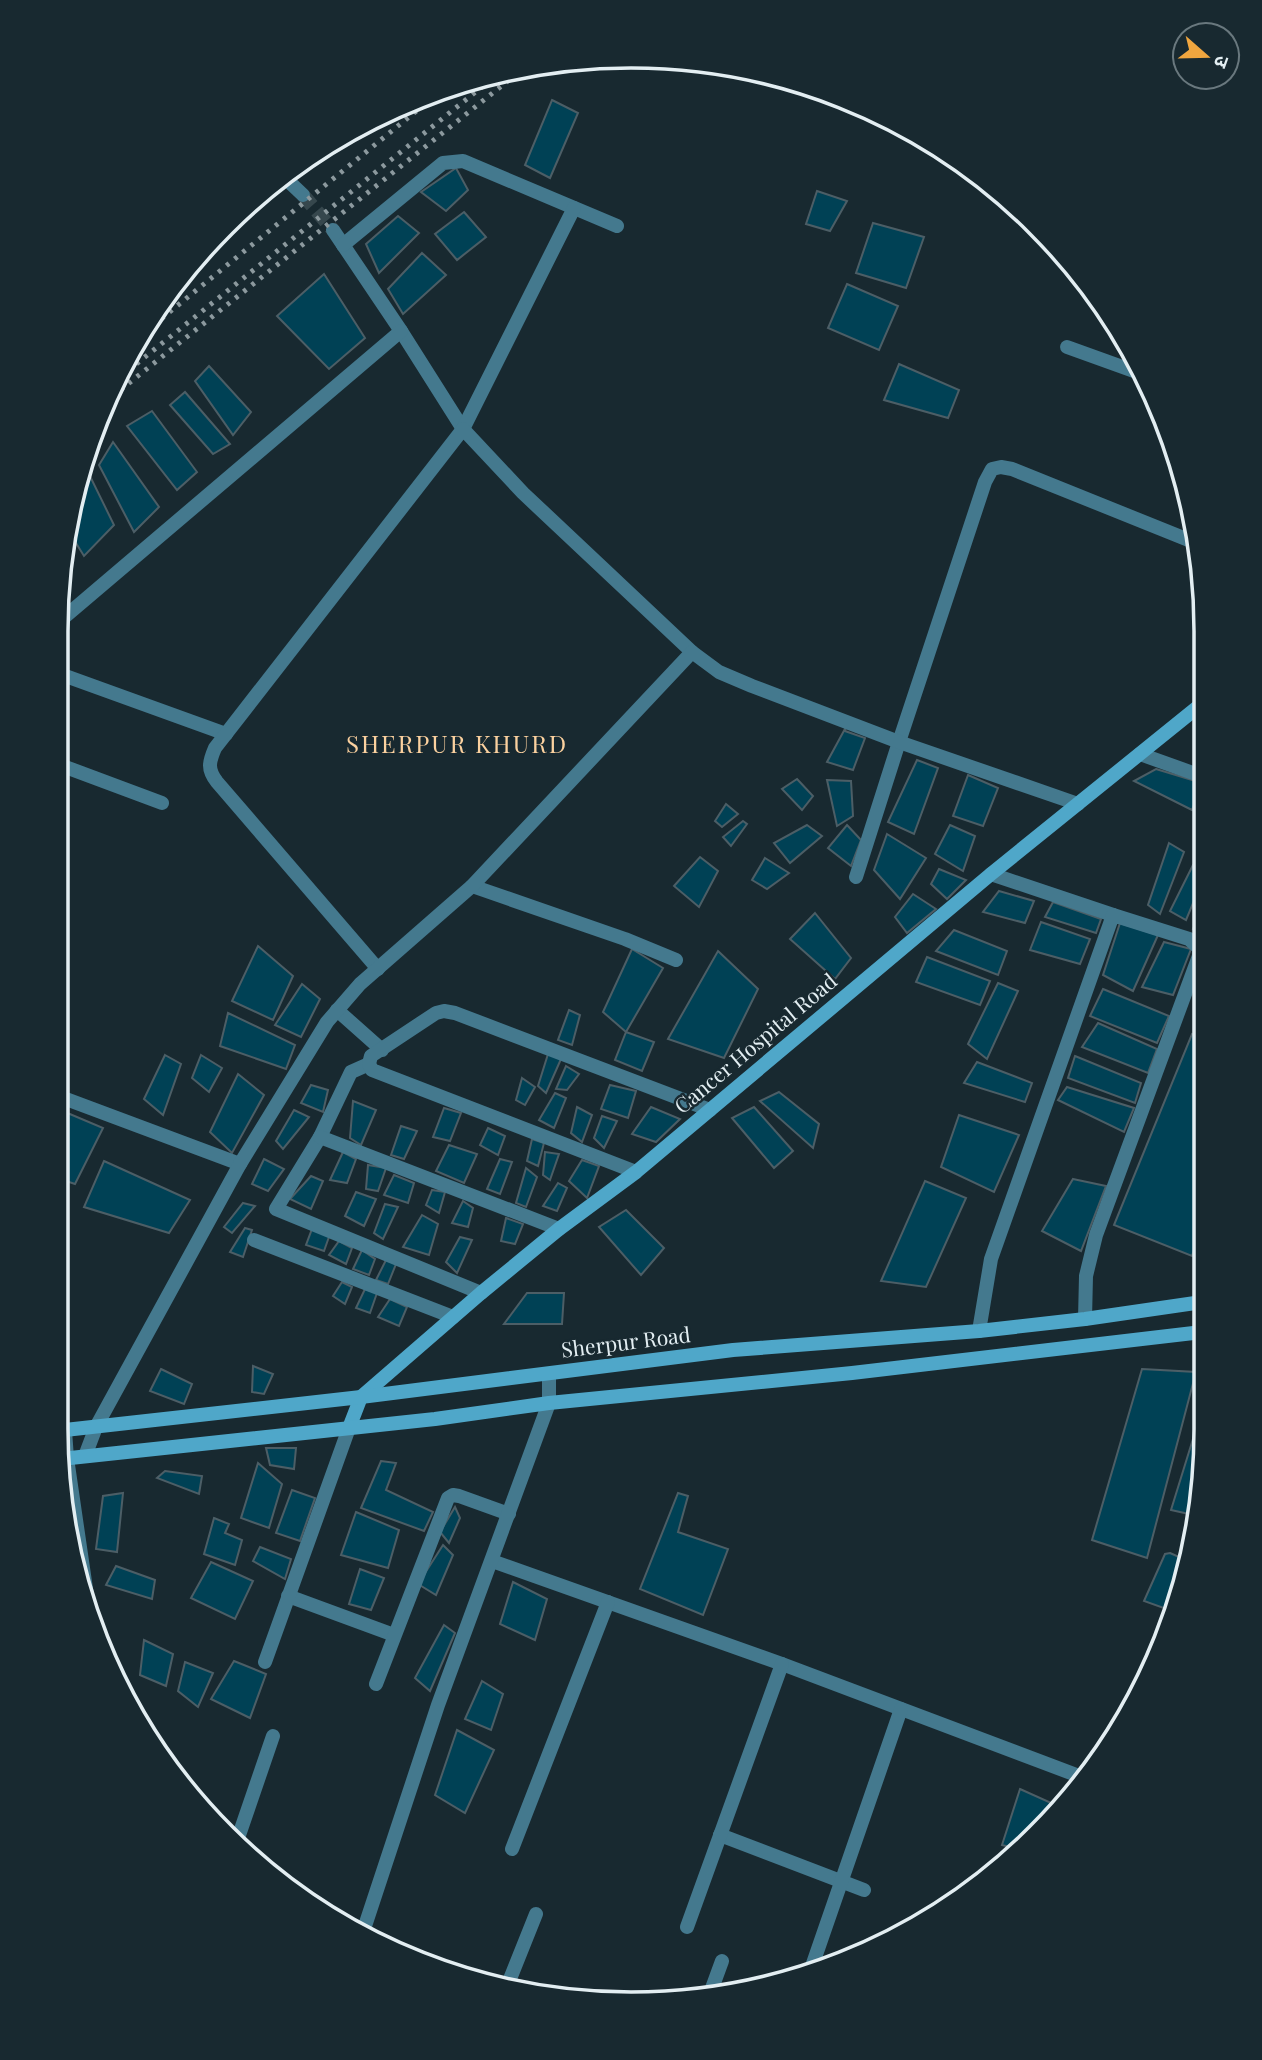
<svg xmlns="http://www.w3.org/2000/svg" width="1262" height="2060" font-family="'Playfair Display','Noto Sans Devanagari',serif">
	<rect width="100%" height="100%" fill="#182930"/>
	<g fill="#004155" stroke="#4c5e66" stroke-width="2">
		<polygon points="552,100 578,113 550,178 525,165"/>
		<polygon points="456,168 468,190 446,211 421,192"/>
		<polygon points="817,191 847,201 830,231 806,224"/>
		<polygon points="464,212 486,237 457,260 435,234"/>
		<polygon points="398,216 419,233 379,273 366,244"/>
		<polygon points="873,223 924,237 906,288 856,273"/>
		<polygon points="422,253 446,275 403,314 388,289"/>
		<polygon points="324,274 365,338 329,369 277,316"/>
		<polygon points="847,284 898,306 879,350 828,328"/>
		<polygon points="899,364 959,390 948,418 884,400"/>
		<polygon points="209,366 251,412 233,435 195,381"/>
		<polygon points="185,392 230,444 213,454 170,405"/>
		<polygon points="152,411 197,472 177,490 127,426"/>
		<polygon points="113,442 159,507 134,532 99,465"/>
		<polygon points="85,466 114,525 84,556 68,530"/>
		<polygon points="846,727 845,731 865,738 853,770 827,762"/>
		<polygon points="917,760 938,768 914,834 888,822"/>
		<polygon points="1156,769 1202,783 1192,810 1134,781"/>
		<polygon points="968,775 998,788 983,826 953,816"/>
		<polygon points="797,779 813,796 802,810 782,789"/>
		<polygon points="827,780 851,781 853,816 837,826"/>
		<polygon points="726,804 738,814 722,827 715,821"/>
		<polygon points="743,821 747,824 731,846 723,837"/>
		<polygon points="807,825 822,836 790,863 774,843"/>
		<polygon points="847,825 861,840 851,866 828,848"/>
		<polygon points="950,825 975,836 963,871 935,854"/>
		<polygon points="887,834 926,858 900,899 874,870"/>
		<polygon points="1169,843 1184,852 1160,914 1148,905"/>
		<polygon points="700,857 718,871 699,907 674,886"/>
		<polygon points="765,858 789,873 767,889 752,880"/>
		<polygon points="1193,865 1204,868 1204,877 1186,920 1170,911"/>
		<polygon points="939,869 966,880 947,899 931,884"/>
		<polygon points="999,891 1034,901 1025,923 983,912"/>
		<polygon points="913,894 936,909 907,933 895,917"/>
		<polygon points="1053,902 1101,919 1096,933 1045,917"/>
		<polygon points="1204,904 1203,933 1193,929"/>
		<polygon points="815,913 851,958 835,979 790,939"/>
		<polygon points="1041,922 1090,939 1080,964 1030,950"/>
		<polygon points="1120,923 1158,935 1133,991 1103,975"/>
		<polygon points="954,930 1007,951 998,975 936,951"/>
		<polygon points="1164,942 1191,949 1173,995 1142,987"/>
		<polygon points="258,946 293,976 273,1020 232,1001"/>
		<polygon points="632,949 663,968 626,1032 603,1012"/>
		<polygon points="718,951 758,989 724,1058 668,1039"/>
		<polygon points="927,957 990,981 980,1005 916,982"/>
		<polygon points="998,983 1018,991 987,1059 968,1044"/>
		<polygon points="302,984 320,999 301,1037 275,1025"/>
		<polygon points="1103,989 1169,1016 1157,1043 1090,1016"/>
		<polygon points="569,1010 580,1015 572,1045 558,1040"/>
		<polygon points="228,1013 295,1045 286,1069 220,1046"/>
		<polygon points="1098,1023 1157,1049 1148,1073 1082,1047"/>
		<polygon points="626,1032 654,1042 642,1071 615,1060"/>
		<polygon points="1192,1034 1203,1039 1202,1225 1192,1256 1114,1225"/>
		<polygon points="548,1054 561,1059 546,1093 538,1086"/>
		<polygon points="165,1055 181,1064 163,1115 144,1099"/>
		<polygon points="201,1055 222,1068 209,1092 192,1078"/>
		<polygon points="1075,1056 1141,1083 1135,1103 1068,1078"/>
		<polygon points="977,1062 1032,1083 1025,1102 964,1083"/>
		<polygon points="566,1066 579,1074 567,1090 556,1089"/>
		<polygon points="238,1074 264,1095 232,1153 210,1132"/>
		<polygon points="522,1078 535,1087 525,1105 516,1100"/>
		<polygon points="311,1085 328,1090 323,1112 301,1103"/>
		<polygon points="610,1085 636,1091 628,1118 601,1109"/>
		<polygon points="1067,1087 1134,1108 1124,1132 1058,1100"/>
		<polygon points="779,1092 819,1124 813,1148 760,1101"/>
		<polygon points="555,1093 566,1098 554,1128 539,1120"/>
		<polygon points="353,1101 376,1110 361,1145 350,1138"/>
		<polygon points="577,1107 592,1115 582,1142 571,1133"/>
		<polygon points="651,1107 680,1119 656,1142 632,1134"/>
		<polygon points="754,1107 793,1151 774,1168 732,1118"/>
		<polygon points="444,1108 461,1113 450,1141 433,1137"/>
		<polygon points="58,1109 103,1128 75,1184 57,1178"/>
		<polygon points="294,1110 309,1117 283,1149 276,1141"/>
		<polygon points="959,1115 1019,1135 994,1192 941,1167"/>
		<polygon points="602,1116 617,1121 604,1148 594,1138"/>
		<polygon points="401,1126 417,1131 404,1159 391,1155"/>
		<polygon points="488,1128 505,1136 498,1155 480,1145"/>
		<polygon points="532,1139 544,1143 538,1166 527,1161"/>
		<polygon points="449,1145 477,1154 464,1183 436,1171"/>
		<polygon points="343,1152 356,1159 347,1183 330,1180"/>
		<polygon points="545,1152 559,1154 550,1180 543,1175"/>
		<polygon points="264,1159 284,1169 268,1191 252,1184"/>
		<polygon points="500,1159 512,1162 500,1194 487,1189"/>
		<polygon points="582,1160 599,1166 587,1198 569,1181"/>
		<polygon points="104,1161 190,1200 169,1233 84,1207"/>
		<polygon points="368,1165 386,1168 378,1191 366,1189"/>
		<polygon points="526,1168 537,1177 526,1207 516,1203"/>
		<polygon points="394,1175 414,1183 408,1203 384,1195"/>
		<polygon points="311,1176 323,1181 311,1209 290,1199"/>
		<polygon points="1073,1179 1106,1186 1081,1251 1042,1231"/>
		<polygon points="925,1181 966,1198 926,1287 881,1281"/>
		<polygon points="558,1183 567,1188 557,1211 543,1206"/>
		<polygon points="432,1190 445,1192 439,1213 426,1205"/>
		<polygon points="356,1192 376,1199 364,1226 345,1216"/>
		<polygon points="463,1201 473,1208 468,1227 452,1223"/>
		<polygon points="243,1203 255,1206 232,1233 224,1227"/>
		<polygon points="385,1204 398,1207 383,1239 374,1233"/>
		<polygon points="626,1210 664,1248 641,1275 599,1227"/>
		<polygon points="422,1215 438,1224 429,1255 403,1247"/>
		<polygon points="506,1218 523,1224 515,1244 501,1241"/>
		<polygon points="245,1228 252,1230 243,1257 230,1252"/>
		<polygon points="312,1229 330,1234 324,1251 306,1245"/>
		<polygon points="460,1237 472,1240 457,1273 446,1262"/>
		<polygon points="339,1241 352,1248 346,1264 329,1255"/>
		<polygon points="362,1250 375,1259 369,1275 353,1269"/>
		<polygon points="386,1260 396,1264 388,1284 376,1280"/>
		<polygon points="342,1282 352,1287 345,1304 333,1296"/>
		<polygon points="365,1289 377,1293 370,1313 356,1308"/>
		<polygon points="527,1293 564,1293 562,1324 504,1324"/>
		<polygon points="390,1299 407,1307 399,1326 378,1317"/>
		<polygon points="253,1366 273,1374 264,1394 252,1392"/>
		<polygon points="161,1369 192,1384 184,1404 150,1391"/>
		<polygon points="1142,1369 1196,1372 1147,1558 1092,1540"/>
		<polygon points="1201,1413 1201,1504 1198,1516 1171,1510"/>
		<polygon points="266,1448 296,1448 294,1469 270,1465"/>
		<polygon points="381,1461 396,1463 386,1490 433,1512 424,1531 361,1508"/>
		<polygon points="258,1463 282,1484 269,1528 241,1518"/>
		<polygon points="165,1471 202,1476 199,1494 157,1478"/>
		<polygon points="292,1490 315,1498 300,1541 276,1533"/>
		<polygon points="123,1493 117,1552 96,1549 103,1496"/>
		<polygon points="678,1493 688,1496 678,1532 728,1549 703,1615 640,1589"/>
		<polygon points="455,1507 460,1518 449,1543 440,1532"/>
		<polygon points="356,1512 399,1530 388,1568 341,1555"/>
		<polygon points="214,1518 229,1524 225,1533 242,1540 235,1565 204,1554"/>
		<polygon points="443,1545 453,1555 436,1595 418,1584"/>
		<polygon points="260,1547 291,1559 285,1579 253,1561"/>
		<polygon points="1170,1553 1186,1560 1172,1611 1144,1601 1165,1554"/>
		<polygon points="211,1562 253,1581 235,1619 191,1598"/>
		<polygon points="116,1566 155,1580 152,1599 106,1585"/>
		<polygon points="360,1569 384,1578 371,1610 349,1604"/>
		<polygon points="513,1582 547,1599 535,1640 500,1624"/>
		<polygon points="444,1625 455,1633 430,1691 415,1678"/>
		<polygon points="144,1640 173,1654 166,1686 140,1675"/>
		<polygon points="234,1661 266,1674 250,1718 211,1699"/>
		<polygon points="185,1662 213,1673 198,1707 178,1691"/>
		<polygon points="482,1681 503,1694 491,1730 465,1719"/>
		<polygon points="457,1730 494,1750 465,1813 435,1795"/>
		<polygon points="1020,1789 1058,1806 1014,1848 1002,1845"/>
	</g>
	<g fill="none" stroke-linecap="round" stroke-linejoin="round">
		<polyline stroke="#36474d" stroke-width="14" stroke-dasharray="14 7" stroke-linecap="butt" points="303,195 333,230"/>
		<g stroke="#44798e" stroke-width="14">
			<polyline points="283,176 303,195"/>
			<polyline points="333,230 401,331 463,429"/>
			<polyline points="343,245 443,163 463,161 617,226"/>
			<polyline points="1067,347 1142,374"/>
			<polyline points="463,429 574,208"/>
			<polyline points="61,620 401,331"/>
			<polyline points="60,674 226,734"/>
			<polyline points="1140,754 1204,777"/>
			<polyline points="60,765 162,803"/>
			<polyline points="991,874 1113,915"/>
			<polyline points="856,877 899,742 985,482 992,469 1001,467 1012,469 1196,543"/>
			<polyline points="472,886 625,939 676,960"/>
			<path d="M378 969 217 782C207 769 209 762 215 748L463 429 523 493 692 652"/>
			<polyline points="337,1010 382,1050"/>
			<polyline points="369,1064 351,1072 320,1137 276,1209 481,1293"/>
			<polyline points="58,1096 240,1164"/>
			<polyline points="320,1137 559,1229"/>
			<polyline points="636,1172 372,1070 369,1064 371,1056 436,1013 444,1011 455,1013 710,1110"/>
			<polyline points="254,1240 453,1317"/>
			<polyline points="979,1331 991,1259 1113,915 1189,939 1199,948 1199,956 1096,1235 1086,1276 1085,1319"/>
			<polyline points="65,1431 67,1458 91,1623"/>
			<polyline points="85,1456 96,1427 240,1164 327,1022 360,984 472,886 692,652 719,672 752,686 899,742 1078,804"/>
			<polyline points="492,1561 782,1664 1087,1779"/>
			<polyline points="288,1596 394,1635"/>
			<polyline points="265,1662 349,1428"/>
			<polyline points="376,1684 448,1498 453,1495 459,1496 509,1514"/>
			<polyline points="720,1835 864,1890"/>
			<polyline points="237,1841 273,1736"/>
			<polyline points="512,1849 608,1602"/>
			<polyline points="687,1927 782,1664"/>
			<polyline points="364,1929 438,1705 549,1403 549,1374"/>
			<polyline points="809,1975 901,1709"/>
			<polyline points="508,1984 536,1914"/>
			<polyline points="711,1991 722,1961"/>
		</g>
		<g stroke="#4fa7c9" stroke-width="14">
			<polyline points="349,1428 361,1397 481,1293 559,1229 636,1172 991,874 1204,702"/>
			<polyline points="56,1431 361,1397 733,1350 979,1331 1085,1319 1202,1302"/>
			<polyline points="61,1459 435,1419 549,1403 852,1373 1202,1332"/>
		</g>
		<g stroke="#8c999e" stroke-width="5" stroke-dasharray="3.5 7" stroke-linecap="butt">
			<polyline points="145,332 447,86"/>
			<polyline points="120,377 498,74"/>
			<polyline points="104,403 524,68"/>
		</g>
	</g>
	<g text-anchor="middle" stroke-width="5" stroke-linejoin="round" paint-order="stroke">
		<g font-size="21" fill="#e3eef2" stroke="#182930">
			<text transform="translate(756 1044) rotate(-40)" y="7">Cancer Hospital Road</text>
			<text transform="translate(626 1343) rotate(-7)" y="7">Sherpur Road</text>
		</g>
		<g font-size="24" letter-spacing="2" fill="#fbd19f" stroke="#182930">
			<text x="457" y="753">SHERPUR KHURD</text>
		</g>
	</g>
	<path d="M0 0H1262V2060H0ZM631 68H631A563 563 0 0 1 1194 631V1429A563 563 0 0 1 631 1992H631A563 563 0 0 1 68 1429V631A563 563 0 0 1 631 68Z" fill="#182930" fill-rule="evenodd"/>
	<path fill="none" stroke="#e3eef2" stroke-width="3.5" d="M631 68H631A563 563 0 0 1 1194 631V1429A563 563 0 0 1 631 1992H631A563 563 0 0 1 68 1429V631A563 563 0 0 1 631 68Z"/>
	<g transform="translate(1206 56) rotate(110)"><circle r="33" fill="#182930" stroke="#69787e" stroke-width="2"/>
	<path d="M0-5L12 26L0 18L-12 26Z" fill="#f0a63f"/>
	<text y="-10" font-size="19" font-weight="bold" text-anchor="middle" fill="#e3eef2">उ</text>
	</g>
</svg>
